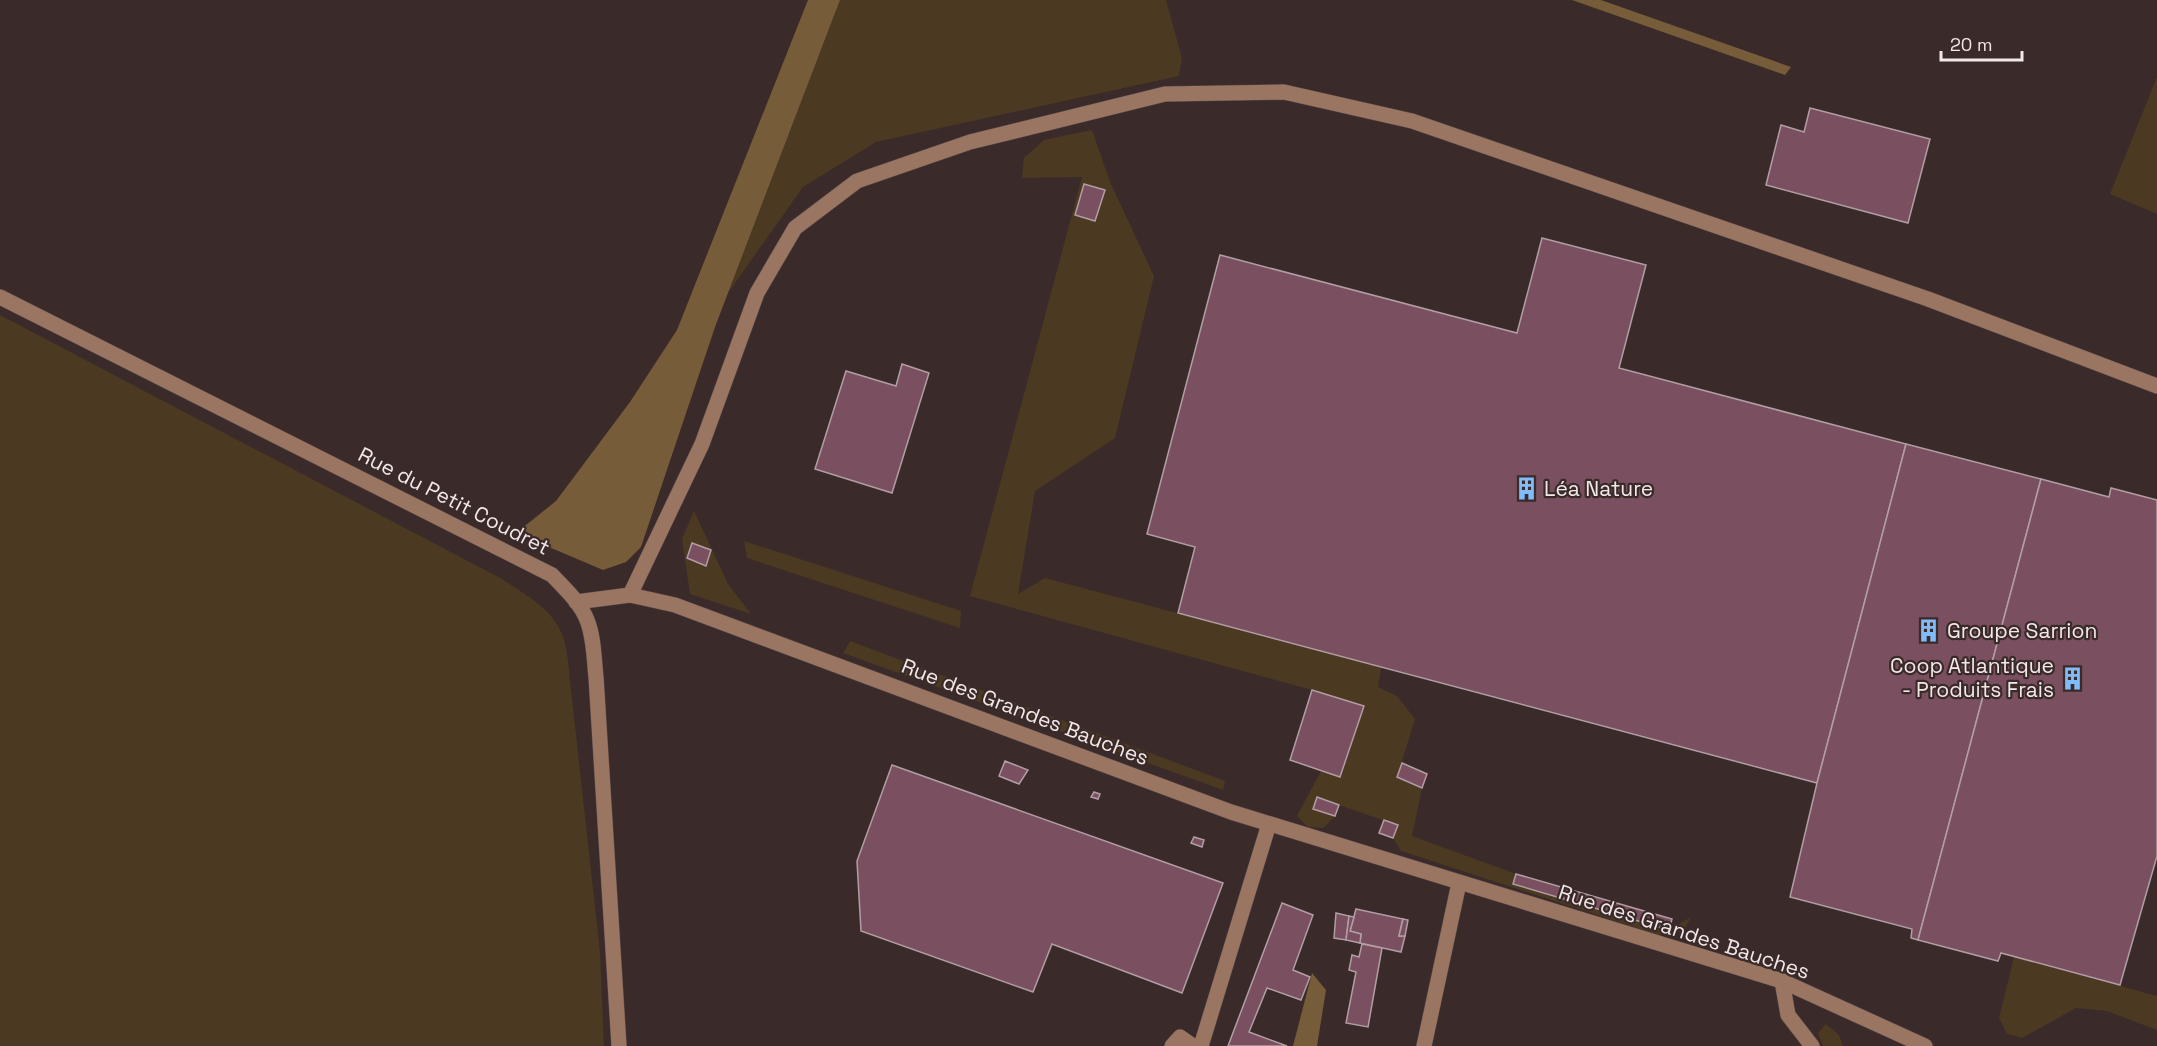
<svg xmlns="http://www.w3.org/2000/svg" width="2157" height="1046" font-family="'Space Grotesk',sans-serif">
	<rect width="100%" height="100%" fill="#3a2b2a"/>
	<g fill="#4b3921">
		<polygon points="840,0 1166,0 1182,58 1179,76 876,142 803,187 728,293"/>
		<polygon points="2157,77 2157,214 2110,194"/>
		<polygon points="1092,130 1110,182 1154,276 1115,438 1035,491 1018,594 1045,578 1381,667 1378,687 1397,696 1415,719 1397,777 1422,788 1412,836 1516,874 1513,884 1669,930 1691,917 1683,931 1659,935 1401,851 1393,838 1397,825 1339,805 1335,816 1323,828 1308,827 1297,816 1321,771 1341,777 1364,706 1312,690 970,596 1082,177 1022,178 1024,158 1044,140"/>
		<path d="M0 315 502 579C527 596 558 611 565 644 568 656 569 669 570 681L600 952 604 1046H0Z"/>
		<polygon points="694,511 728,584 751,614 690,594 682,539"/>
		<polygon points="744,541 961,611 960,628 747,558"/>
		<polygon points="850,641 1225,781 1223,790 843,653"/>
		<polygon points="2014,957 2157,996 2157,1030 2107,1011 2076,1008 2022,1038 2007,1034 1999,1018"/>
		<polygon points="1826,1024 1839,1035 1843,1046 1823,1046 1818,1033"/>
	</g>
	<g fill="#765c38">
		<polygon points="808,0 840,0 715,327 641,547 626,562 603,570 516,533 556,501 630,402 677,330"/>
		<polygon points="1572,0 1601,0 1791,67 1785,75"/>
		<polygon points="1312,973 1326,990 1317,1046 1293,1046"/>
	</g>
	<g fill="#7a4f5f" stroke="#b09ea4" stroke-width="1.5">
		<polygon points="1810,108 1930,139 1908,223 1766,185 1781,125 1804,132"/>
		<polygon points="1084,184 1105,190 1095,221 1075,215"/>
		<polygon points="1542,238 1646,265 1619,368 1906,444 1817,783 1178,613 1195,547 1147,534 1220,255 1517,333"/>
		<polygon points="902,364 929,373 892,493 815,469 846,371 896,386"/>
		<polygon points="1906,444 2041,479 1918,940 1911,938 1912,929 1790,897 1817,783"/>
		<polygon points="2041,479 2109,497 2111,488 2157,500 2157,856 2120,985 2001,953 1998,961 1918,940"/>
		<polygon points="692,543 711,550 706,566 687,558"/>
		<polygon points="1312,690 1364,706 1340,777 1290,760"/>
		<polygon points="1005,761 1028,770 1019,784 999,776"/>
		<polygon points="1402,763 1427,774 1422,788 1397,777"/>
		<polygon points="892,765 1223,883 1182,993 1052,944 1033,992 861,931 857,861"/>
		<polygon points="1094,792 1100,794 1098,799 1091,797"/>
		<polygon points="1317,797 1339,805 1335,816 1313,809"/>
		<polygon points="1384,820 1398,825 1393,838 1379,833"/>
		<polygon points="1194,837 1204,840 1202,847 1191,843"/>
		<polygon points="1516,874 1672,919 1669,930 1513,884"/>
		<polygon points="1282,903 1313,915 1293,970 1310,977 1301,1000 1267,988 1249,1032 1287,1046 1228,1046"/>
		<polygon points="1356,909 1403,919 1399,936 1405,936 1401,952 1360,943 1361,934 1350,931"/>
		<polygon points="1336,913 1349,916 1346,940 1334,938"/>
		<polygon points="1349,916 1354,917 1350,931 1361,934 1360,943 1346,940"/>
		<polygon points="1403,919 1408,920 1405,936 1399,936"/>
		<polygon points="1362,944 1382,948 1368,1027 1346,1023 1356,972 1349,970 1352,955 1359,957"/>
	</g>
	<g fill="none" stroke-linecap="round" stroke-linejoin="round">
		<defs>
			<g id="minor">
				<path d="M0 297 552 575C564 588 580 602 587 620 594 637 594 659 596 677L619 1046"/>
				<polyline points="630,595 702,444 757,293 795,228 857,181 970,142 1165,94 1284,92 1412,121 1928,299 2157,386"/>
				<polyline points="576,602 630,595 675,605 1231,812 1782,981 1925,1046"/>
				<polyline points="1782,981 1788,1015 1812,1046"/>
				<polyline points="1172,1046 1180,1037 1193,1046"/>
				<polyline points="1201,1046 1269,824"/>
				<polyline points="1424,1046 1459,883"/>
			</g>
		</defs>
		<use href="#minor" stroke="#574948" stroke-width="16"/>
		<use href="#minor" stroke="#9a7562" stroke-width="15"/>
	</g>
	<defs>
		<symbol id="building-bare" viewBox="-9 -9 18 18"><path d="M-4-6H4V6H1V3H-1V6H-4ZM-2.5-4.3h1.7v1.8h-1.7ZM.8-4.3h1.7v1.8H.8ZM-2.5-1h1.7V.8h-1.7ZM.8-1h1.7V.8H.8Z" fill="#81bcfa" stroke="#3a2b2a" stroke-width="2.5" paint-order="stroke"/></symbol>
	</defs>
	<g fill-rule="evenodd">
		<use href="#building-bare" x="1510" y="472" width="33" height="33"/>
		<use href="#building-bare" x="1912" y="614" width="33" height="33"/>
		<use href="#building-bare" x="2056" y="662" width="33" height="33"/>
	</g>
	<g text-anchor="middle" stroke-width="4.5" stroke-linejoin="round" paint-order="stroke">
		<g font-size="21" fill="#f2e8e7" stroke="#3a2b2a" text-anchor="start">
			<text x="1544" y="496">Léa Nature</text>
			<text x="1947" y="638">Groupe Sarrion</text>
			<text x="2054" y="673" text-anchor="end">Coop Atlantique<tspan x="2054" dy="24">- Produits Frais</tspan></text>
		</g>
		<g font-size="21" fill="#f2e8e7" stroke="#3a2b2a">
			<text transform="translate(454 501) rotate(27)" y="7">Rue du Petit Coudret</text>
			<text transform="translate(1025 712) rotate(21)" y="7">Rue des Grandes Bauches</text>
			<text transform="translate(1684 932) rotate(18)" y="7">Rue des Grandes Bauches</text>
		</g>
	</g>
	<path d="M1941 51v9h81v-9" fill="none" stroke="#f2e8e7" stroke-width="3"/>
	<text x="1950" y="51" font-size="18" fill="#f2e8e7" stroke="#3a2b2a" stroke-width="4.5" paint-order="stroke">20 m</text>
</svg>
